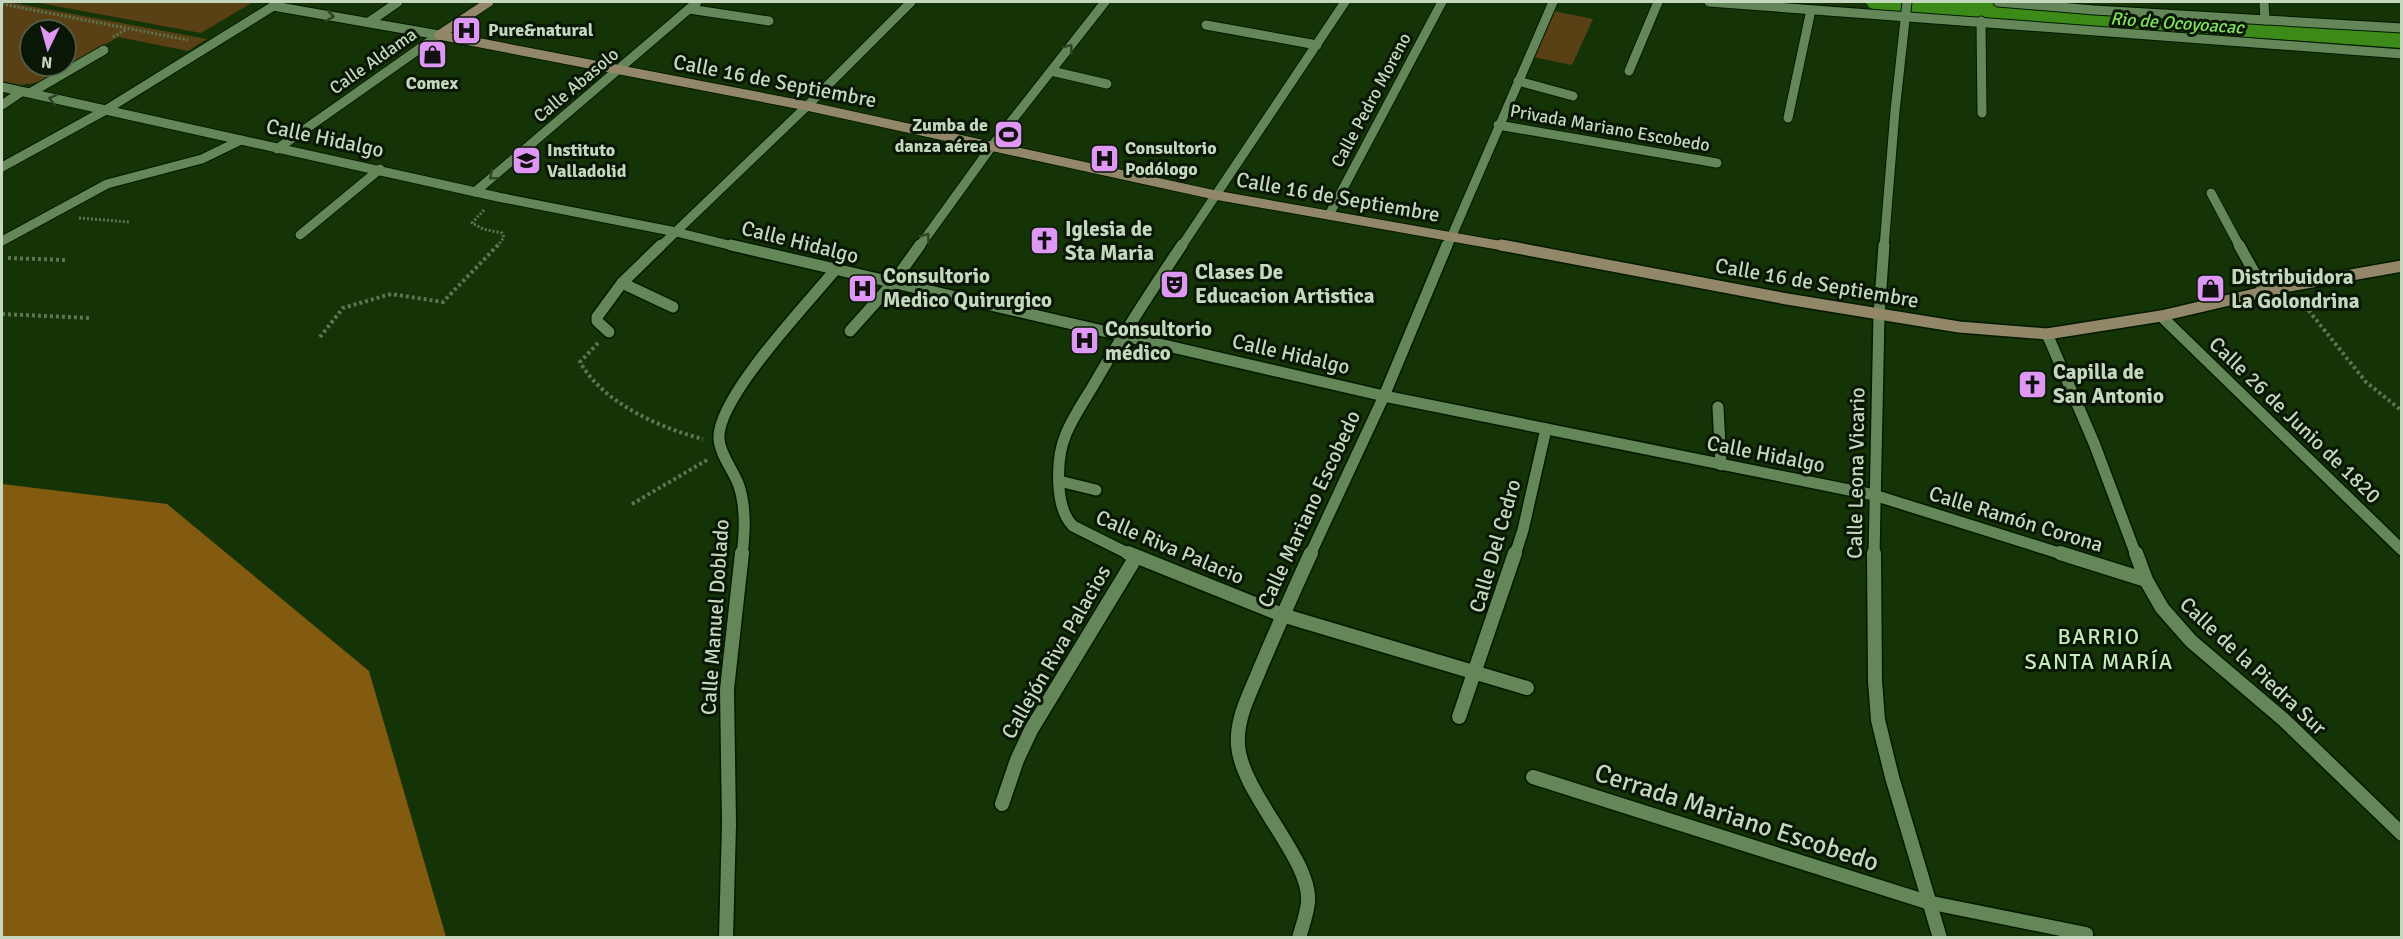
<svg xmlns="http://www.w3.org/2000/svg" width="2403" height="939" font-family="Signika,sans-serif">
	<rect width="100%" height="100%" fill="#143306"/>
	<g fill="#5a4115" fill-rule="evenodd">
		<path d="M2 2H8L207 39 188 51 118 37 41 82 21 85 2 81ZM30 30H66V66H30Z"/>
		<polygon points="34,2 253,2 201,33"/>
		<polygon points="1553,11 1593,19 1572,65 1533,57"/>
	</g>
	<polygon fill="#825b11" points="2,484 167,504 369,671 446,937 2,937"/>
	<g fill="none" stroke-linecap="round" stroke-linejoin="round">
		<polygon fill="#3c8a17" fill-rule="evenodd" points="1865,2 1999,2 2402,30 2402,48 1880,11 1870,8"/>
		<defs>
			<polyline id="lane" points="1629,71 1658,2"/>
			<g id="street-far2">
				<polyline points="1709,2 2402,54"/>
				<polyline points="1998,2 2094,10 2402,28"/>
				<polyline points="2264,2 2265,20"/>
				<polyline points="273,6 439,35"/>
				<polyline points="689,9 769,21"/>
				<polyline points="1981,21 1982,113"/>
				<polyline points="369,22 398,2"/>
				<polyline points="1206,25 1317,45"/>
				<polyline points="1051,71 1107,84"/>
				<polyline points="1518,81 1573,96"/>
				<polyline points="2,87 498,197 676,232 737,247"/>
				<polyline points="30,93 104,50"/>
				<polyline points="2,105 21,92"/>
				<polyline points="1788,118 1811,10"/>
				<polyline points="1498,125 1717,163"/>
				<polyline points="277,149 439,35"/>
				<polyline points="2,167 104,111 280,2"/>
				<polyline points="475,192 697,2"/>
				<polyline points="2211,193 2240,247"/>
				<polyline points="1329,215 1442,2"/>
				<polyline points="300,235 380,169"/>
				<polyline points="2,241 107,184 202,159 241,140"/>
				<polyline points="660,247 807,106 911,2"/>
				<polyline points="919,247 992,146 1105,2"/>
				<polyline points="1181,247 1345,2"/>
				<polyline points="1447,247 1553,2"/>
				<polyline points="1884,247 1895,111 1907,2"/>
			</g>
			<g id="street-far1">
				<polyline points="731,245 1384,396 1874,495 2065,555"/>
				<polyline points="2239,245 2265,292"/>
				<polyline points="622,283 673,307"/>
				<polyline points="2161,316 2402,550"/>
				<polyline points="850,331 892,284 920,245"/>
				<polyline points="609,332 597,321 597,317 622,283 661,245"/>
				<polyline points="2047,334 2094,443 2136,555"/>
				<polyline points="1718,407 1721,465"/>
				<polyline points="1059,481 1096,490"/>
				<path d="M742 555C745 532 746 507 739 486 734 471 720 455 719 439 716 399 808 303 835 270"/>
				<path d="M1131 555 1073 526C1054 507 1056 457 1066 434 1073 417 1084 401 1093 386 1121 337 1151 291 1182 245"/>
				<polyline points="1310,555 1384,396 1447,245"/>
				<polyline points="1515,555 1523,530 1546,429"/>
				<polyline points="1874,555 1879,315 1884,245"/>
			</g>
			<g id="street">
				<polyline points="1128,553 1282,615 1527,688"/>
				<polyline points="1874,553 1875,681 1878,720 1892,777 1940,938"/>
				<polyline points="2060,553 2146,580"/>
				<polyline points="2136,553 2146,580 2162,608 2191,641 2284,720 2402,834"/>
				<polyline points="1459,717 1515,553"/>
				<polyline points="1533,777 1927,902 2086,934"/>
				<polyline points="1002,804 1017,760 1031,730 1136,557"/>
				<polyline points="726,938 729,824 727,689 742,553"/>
				<path d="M1299 938C1302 927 1307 914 1308 902 1312 860 1241 793 1238 745 1236 718 1250 694 1259 671 1276 631 1293 592 1311 553"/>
			</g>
			<g id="secondary-far1">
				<polyline points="439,35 807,106 1215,195 1509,247"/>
				<polyline points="439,35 489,2"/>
			</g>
			<polyline id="secondary" points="1501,245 1787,299 1959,327 2047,334 2161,316 2289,286 2402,266"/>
		</defs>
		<use href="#lane" stroke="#031900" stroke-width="11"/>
		<use href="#street-far2" stroke="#031900" stroke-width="11"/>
		<use href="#street-far1" stroke="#031900" stroke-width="14"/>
		<use href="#street" stroke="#031900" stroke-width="17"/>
		<use href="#secondary-far1" stroke="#031900" stroke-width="11"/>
		<use href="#secondary" stroke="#031900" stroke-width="14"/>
		<g stroke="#5c7651" stroke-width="3" stroke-dasharray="2 2" stroke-linecap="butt">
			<polyline points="2,4 188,40"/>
			<polyline points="113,37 127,29"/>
			<polyline points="484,210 472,223 483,229 502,233 504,237 497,247"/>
			<polyline points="79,218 129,222"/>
		</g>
		<g stroke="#5c7651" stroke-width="4" stroke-dasharray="3 3" stroke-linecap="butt">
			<polyline points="8,258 65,260"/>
			<polyline points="2301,301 2366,382 2402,411"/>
			<polyline points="2,314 90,318"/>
			<polyline points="320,337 343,308 391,294 443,302 498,245"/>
			<path d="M598 343 580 362C603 403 660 428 703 439"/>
			<polyline points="632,504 707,460"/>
		</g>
		<use href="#lane" stroke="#648759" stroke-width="9"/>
		<use href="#street-far2" stroke="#648759" stroke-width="9"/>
		<use href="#street-far1" stroke="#648759" stroke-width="11"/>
		<use href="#street" stroke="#648759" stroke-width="14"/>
		<use href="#secondary-far1" stroke="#928769" stroke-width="9"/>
		<use href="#secondary" stroke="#928769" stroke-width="11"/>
	</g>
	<defs><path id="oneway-chevron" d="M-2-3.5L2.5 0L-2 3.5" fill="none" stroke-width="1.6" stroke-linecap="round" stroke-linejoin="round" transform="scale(1.5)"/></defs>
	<g stroke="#2e4427">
		<use href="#oneway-chevron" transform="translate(330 16) rotate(9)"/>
		<use href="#oneway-chevron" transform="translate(1069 48) rotate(-52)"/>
		<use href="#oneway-chevron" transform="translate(53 99) rotate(-167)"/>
		<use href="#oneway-chevron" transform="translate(493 176) rotate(140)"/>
		<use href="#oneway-chevron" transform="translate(926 237) rotate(-54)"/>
	</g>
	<defs>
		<symbol id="hospital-square" viewBox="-11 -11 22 22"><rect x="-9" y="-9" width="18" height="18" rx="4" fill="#de98f3" stroke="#0a1706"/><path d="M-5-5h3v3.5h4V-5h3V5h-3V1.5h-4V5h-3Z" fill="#111"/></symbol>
		<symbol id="shop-square" viewBox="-11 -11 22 22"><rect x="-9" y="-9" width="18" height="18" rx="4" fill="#de98f3" stroke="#0a1706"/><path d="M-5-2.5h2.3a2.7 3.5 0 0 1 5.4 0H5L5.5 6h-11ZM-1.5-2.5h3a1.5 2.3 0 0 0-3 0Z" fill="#111"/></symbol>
		<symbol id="stadium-square" viewBox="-11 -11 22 22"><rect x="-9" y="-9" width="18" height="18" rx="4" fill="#de98f3" stroke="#0a1706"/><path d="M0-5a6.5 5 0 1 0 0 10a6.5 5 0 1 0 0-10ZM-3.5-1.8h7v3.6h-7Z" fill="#111"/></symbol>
		<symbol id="school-square" viewBox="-11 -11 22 22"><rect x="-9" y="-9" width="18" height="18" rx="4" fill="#de98f3" stroke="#0a1706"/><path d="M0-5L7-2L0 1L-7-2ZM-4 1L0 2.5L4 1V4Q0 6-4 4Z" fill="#111"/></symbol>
		<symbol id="church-square" viewBox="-11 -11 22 22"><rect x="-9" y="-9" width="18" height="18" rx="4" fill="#de98f3" stroke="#0a1706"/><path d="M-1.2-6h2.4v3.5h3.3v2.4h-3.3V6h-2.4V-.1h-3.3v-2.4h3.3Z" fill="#111"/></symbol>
		<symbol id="theatre-square" viewBox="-11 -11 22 22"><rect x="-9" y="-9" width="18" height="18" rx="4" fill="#de98f3" stroke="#0a1706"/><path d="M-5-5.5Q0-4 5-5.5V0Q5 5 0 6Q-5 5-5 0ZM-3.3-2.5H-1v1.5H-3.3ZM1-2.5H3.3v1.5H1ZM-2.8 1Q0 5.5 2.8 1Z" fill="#111"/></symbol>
	</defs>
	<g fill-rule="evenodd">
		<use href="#hospital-square" x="450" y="14" width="33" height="33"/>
		<use href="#shop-square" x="416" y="38" width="33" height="33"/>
		<use href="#stadium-square" x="992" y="118" width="33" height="33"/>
		<use href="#hospital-square" x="1088" y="142" width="33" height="33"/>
		<use href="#school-square" x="510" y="144" width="33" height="33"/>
		<use href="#church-square" x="1028" y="224" width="33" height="33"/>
		<use href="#theatre-square" x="1158" y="268" width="33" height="33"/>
		<use href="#hospital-square" x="846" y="272" width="33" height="33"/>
		<use href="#shop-square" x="2194" y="272" width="33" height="33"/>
		<use href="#hospital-square" x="1068" y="324" width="33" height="33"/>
		<use href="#church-square" x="2016" y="368" width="33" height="33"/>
	</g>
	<g text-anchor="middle" stroke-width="6" stroke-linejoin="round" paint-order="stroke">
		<g font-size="18" font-style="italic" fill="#82e35e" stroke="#0a1706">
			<text transform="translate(2177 23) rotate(4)" y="6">Rio de Ocoyoacac</text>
		</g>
		<g font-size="18" font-weight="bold" fill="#c5d8bf" stroke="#0a1706" text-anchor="start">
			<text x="488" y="36">Pure&amp;natural</text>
			<text x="432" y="89" text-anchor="middle">Comex</text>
			<text x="988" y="131" text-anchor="end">Zumba de<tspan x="988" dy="21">danza aérea</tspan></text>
			<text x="1125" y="154">Consultorio<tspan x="1125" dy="21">Podólogo</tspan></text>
			<text x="547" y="156">Instituto<tspan x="547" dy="21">Valladolid</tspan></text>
		</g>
		<g font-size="18" fill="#c5d8bf" stroke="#0a1706">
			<text transform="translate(373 61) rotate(-35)" y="6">Calle Aldama</text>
			<text transform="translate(576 85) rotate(-40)" y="6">Calle Abasolo</text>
			<text transform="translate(1371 100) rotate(-62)" y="6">Calle Pedro Moreno</text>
			<text transform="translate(1610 128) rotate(10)" y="6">Privada Mariano Escobedo</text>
		</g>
		<g font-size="21" fill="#c5d8bf" stroke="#0a1706">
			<text transform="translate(775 81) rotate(11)" y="7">Calle 16 de Septiembre</text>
			<text transform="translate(325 138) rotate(12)" y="7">Calle Hidalgo</text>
			<text transform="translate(1338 197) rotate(10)" y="7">Calle 16 de Septiembre</text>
			<text transform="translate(800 242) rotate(14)" y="7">Calle Hidalgo</text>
			<text transform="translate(1817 283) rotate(10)" y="7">Calle 16 de Septiembre</text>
			<text transform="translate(1291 354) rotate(13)" y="7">Calle Hidalgo</text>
			<text transform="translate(2295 420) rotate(44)" y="7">Calle 26 de Junio de 1820</text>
			<text transform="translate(1766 454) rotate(11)" y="7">Calle Hidalgo</text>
			<text transform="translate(1856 473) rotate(-89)" y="7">Calle Leona Vicario</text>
			<text transform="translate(1309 509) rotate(-65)" y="7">Calle Mariano Escobedo</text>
			<text transform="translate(2016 519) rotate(17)" y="7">Calle Ramón Corona</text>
			<text transform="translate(1495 546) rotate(-74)" y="7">Calle Del Cedro</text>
			<text transform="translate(1170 547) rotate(23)" y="7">Calle Riva Palacio</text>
			<text transform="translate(715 617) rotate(-86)" y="7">Calle Manuel Doblado</text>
			<text transform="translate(1056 652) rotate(-60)" y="7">Callejón Riva Palacios</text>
			<text transform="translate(2253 666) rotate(43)" y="7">Calle de la Piedra Sur</text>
		</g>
		<g font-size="21" font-weight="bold" fill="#c5d8bf" stroke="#0a1706" text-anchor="start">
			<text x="1065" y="236">Iglesia de<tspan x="1065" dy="24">Sta Maria</tspan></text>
			<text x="1195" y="279">Clases De<tspan x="1195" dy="24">Educacion Artistica</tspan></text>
			<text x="883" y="283">Consultorio<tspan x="883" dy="24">Medico Quirurgico</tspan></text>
			<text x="2231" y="284">Distribuidora<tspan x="2231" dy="24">La Golondrina</tspan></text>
			<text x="1105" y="336">Consultorio<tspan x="1105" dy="24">médico</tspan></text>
			<text x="2053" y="379">Capilla de<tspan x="2053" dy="24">San Antonio</tspan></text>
		</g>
		<g font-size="22" letter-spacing="1.5" fill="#c4ebb8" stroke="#0a1706">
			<text x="2099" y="644">BARRIO<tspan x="2099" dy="25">SANTA MARÍA</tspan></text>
		</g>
		<g font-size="26" fill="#c5d8bf" stroke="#0a1706">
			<text transform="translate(1737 817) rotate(18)" y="9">Cerrada Mariano Escobedo</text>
		</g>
	</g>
	<rect width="2403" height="939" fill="none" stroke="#c5d8bf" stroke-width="6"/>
	<g transform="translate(48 48) rotate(185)"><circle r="28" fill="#0a1706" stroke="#556450" stroke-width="1.5"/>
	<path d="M0-4.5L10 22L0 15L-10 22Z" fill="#de98f3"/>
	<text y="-9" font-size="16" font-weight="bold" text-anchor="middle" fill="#c5d8bf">N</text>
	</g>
</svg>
